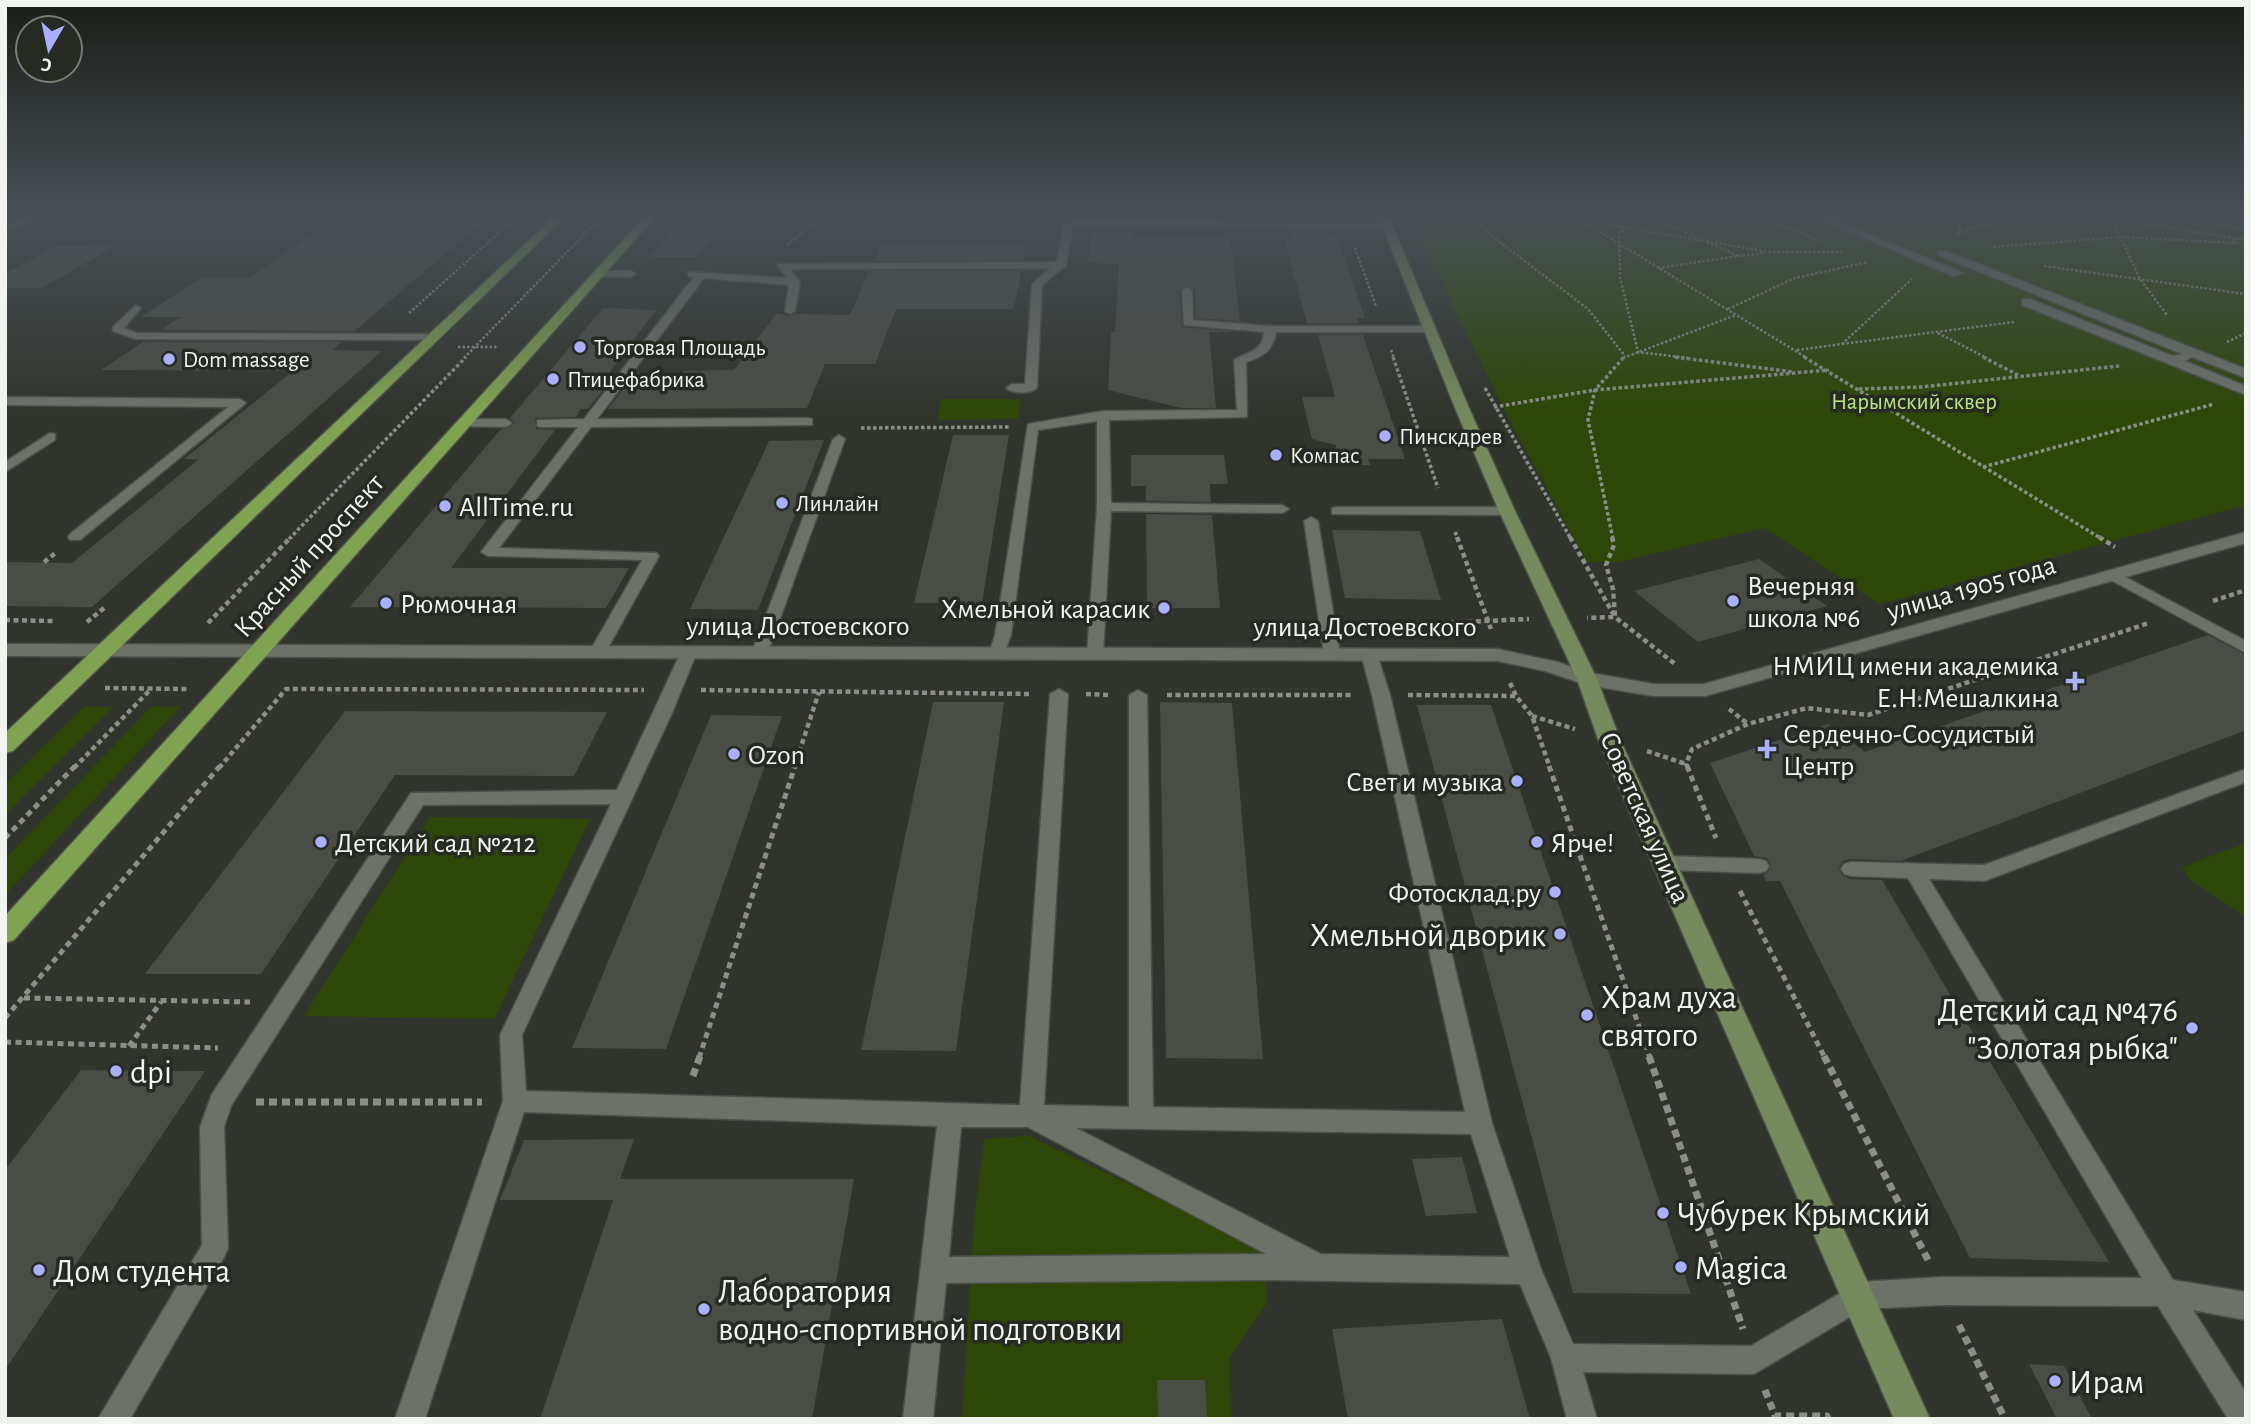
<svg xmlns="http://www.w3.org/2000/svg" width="2251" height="1424" font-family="'Alegreya Sans',sans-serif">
	<rect width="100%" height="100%" fill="#30342c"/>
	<g fill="#2e4607">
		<polygon points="1409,215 2246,215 2246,505 1880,604 1764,528 1618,562 1587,562 1502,406"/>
		<polygon points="941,399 1020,399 1018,419 937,420"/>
		<polygon points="84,707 113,707 5,815 5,784"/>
		<polygon points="151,707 180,707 5,895 5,859"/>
		<polygon points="430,817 590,819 494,1019 304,1016"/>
		<polygon points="2246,843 2246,917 2189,879 2182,867"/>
		<polygon points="1029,1136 1264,1249 1267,1303 1229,1358 1231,1419 962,1419 974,1221 984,1139"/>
	</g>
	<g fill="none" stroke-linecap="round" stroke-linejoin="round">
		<polygon fill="#596648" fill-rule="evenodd" points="1754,215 1763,215 1823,241 1818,242"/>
	</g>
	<g fill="#494d45">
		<polygon points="340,215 490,215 355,331 161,330 181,317 141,317 201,278 250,277"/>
		<polygon points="684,215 728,215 696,257 649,257"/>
		<polygon points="1290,230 1329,230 1331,237 1337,237 1365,318 1357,318 1359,323 1307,323 1284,237 1292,237"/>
		<polygon points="1092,231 1132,231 1132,237 1230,237 1240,321 1196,318 1195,290 1186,285 1179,290 1182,327 1236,332 1209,332 1216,408 1181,408 1108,390 1111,332 1115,332 1119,264 1088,263"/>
		<polygon points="882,243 1026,243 1023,260 874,261"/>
		<polygon points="117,245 42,288 5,288 5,273 56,246"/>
		<polygon points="869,271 1021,271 1014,309 896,309 875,364 825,364 807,408 608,409 630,380 678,380 684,371 734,370 777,313 789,316 795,314 850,315"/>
		<polygon points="603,308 656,310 603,381 610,381 588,409 581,409 576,417 535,418 536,429 555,430 451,568 629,568 606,608 350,607 500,430 513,425 514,422 510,418"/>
		<polygon points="1318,335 1363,335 1405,459 1368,459 1370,465 1334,465 1336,445 1312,439 1302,397 1335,397"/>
		<polygon points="143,342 342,342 333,350 382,351 92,607 5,606 5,562 72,563 199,459 184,459 293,371 101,370"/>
		<polygon points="953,435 1009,435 982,603 914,603"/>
		<polygon points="824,440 758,610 690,609 769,441"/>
		<polygon points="1131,455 1224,455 1228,484 1210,484 1211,502 1146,501 1146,486 1131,486"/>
		<polygon points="1146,514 1212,515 1220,608 1147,608"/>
		<polygon points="1332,530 1420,531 1441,600 1345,598"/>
		<polygon points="1759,559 1827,606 1698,642 1634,591"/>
		<polygon points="2208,635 2246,655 2246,730 1901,861 1851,859 1843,861 1839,868 1842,875 1850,879 1882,880 2109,1262 1970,1258 1780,881 1766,881 1763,875 1768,872 1771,865 1767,858 1754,856 1710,763 1828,724 1865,752"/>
		<polygon points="933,702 1004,702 956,1051 861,1050"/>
		<polygon points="1160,702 1232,703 1263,1059 1166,1058"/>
		<polygon points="1417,705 1491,705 1691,1294 1573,1293"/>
		<polygon points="345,711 607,712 574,776 395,775 261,974 145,974"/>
		<polygon points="711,715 782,716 666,1049 572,1048"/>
		<polygon points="81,1070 205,1071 5,1370 5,1170"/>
		<polygon points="634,1139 620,1179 854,1179 812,1419 540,1419 613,1200 500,1200 524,1140"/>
		<polygon points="1462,1157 1477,1213 1426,1216 1412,1159"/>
		<polygon points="1502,1319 1530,1419 1348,1419 1332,1329"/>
		<polygon points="2029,1364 2064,1366 2092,1419 2057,1419"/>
		<polygon points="1157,1380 1205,1380 1207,1419 1158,1419"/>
	</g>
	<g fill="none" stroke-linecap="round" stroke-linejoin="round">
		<defs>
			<g id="lane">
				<polygon points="38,215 52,215 5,232 5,226"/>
				<path d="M1069 221 1388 222 1393 225 1388 228 1073 227 1066 265 1042 285 1037 388C1030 394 1013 394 1006 388L1012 384H1025L1032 284 1051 268 790 269 800 282 795 311 790 314 785 311 789 285 704 278 597 419 808 418 812 419V425L591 427 499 548 657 553 659 556 604 655H592L590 651 642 560 488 556 481 552 578 427H541L537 426V420L584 419 694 277 688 276V272L787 278 778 266 779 264 1057 262 1064 224Z"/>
				<polygon points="599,271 631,271 636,274 631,277 595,276 594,274"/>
				<path d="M1187 287 1192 290 1193 320 1270 326H1430L1435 329 1430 332H1276C1274 350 1262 357 1246 362L1247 417 1109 420 1111 503 1282 505 1289 509 1282 513 1111 511 1103 654 1101 658H1089L1087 654 1097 507V421L1038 430 1011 635 1003 657H991L989 653 995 635 1028 424 1103 411 1237 410 1234 360C1248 351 1263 352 1264 332L1184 325 1182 290Z"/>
				<polygon points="136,305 141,308 124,328 136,333 433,334 439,337 433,340 135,339 113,331 113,327"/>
				<polygon points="5,397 240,399 246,403 80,540 70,540 68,537 70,534 228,407 5,405"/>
				<polygon points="465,419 506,419 512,423 506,427 461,426 461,420"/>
				<polygon points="50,433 55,434 55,440 5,472 5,462"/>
				<polygon points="839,435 845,439 768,652 766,656 754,656 752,652 833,439"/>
				<polygon points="1337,507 1507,507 1514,511 1507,515 1332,514 1332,508"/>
				<polygon points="1311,517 1318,521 1340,654 1332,659 1324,654 1304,521"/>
				<polygon points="2114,571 2246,641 2246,653 2109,579 2106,576 2109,573"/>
				<path d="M689 647 697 652 672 713 522 1035 526 1091 1020 1105 1050 694 1059 689 1068 694 1044 1105 1129 1107V695L1138 690 1147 695 1153 1107 1465 1112 1372 695 1361 654 1369 649 1377 654 1390 695 1492 1123 1541 1269 1573 1344 1751 1346 1859 1282 1943 1277 2142 1278 1908 878 1851 876 1844 874 1841 869 1844 864 1851 862 1984 865 2246 769V782L1992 878 1985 881 1929 879 2173 1280 2246 1292V1320L2193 1310 2246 1393V1419H2228L2158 1306 1943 1305 1863 1309 1754 1374 1583 1372 1597 1419H1567L1551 1358 1520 1284 1268 1280 946 1283 933 1419H903L937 1126 524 1112 425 1419H395L503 1101 500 1035 611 804 423 805 231 1106 224 1127 228 1248 224 1257 130 1419H98L202 1245 200 1127 212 1094 411 793 617 790 681 652ZM961 1127H1028L1266 1254 949 1257ZM1076 1128 1471 1134 1510 1257 1321 1254Z"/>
				<polygon points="1667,856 1759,859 1766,861 1769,866 1766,871 1759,873 1667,870 1660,868 1657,863 1660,858"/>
			</g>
			<g id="street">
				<polygon points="1809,215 1824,215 1963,273 1953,276"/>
				<polygon points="1938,251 1946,251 2246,369 2246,378 2192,357 2185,361 2246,386 2246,395 2022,305 2022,299 2030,299 2173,356 2182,354 1938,255"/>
				<polygon points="2246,532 2246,543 1705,696 1653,696 1587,685 1545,671 1498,661 5,656 5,644 1498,649 1557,662 1591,673 1653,684 1704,684"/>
			</g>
			<polygon id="secondary" points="1378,215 1388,215 1469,408 1515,511 1597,679 1620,739 1930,1419 1894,1419 1598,739 1577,679 1499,511 1455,408"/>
			<g id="primary">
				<polygon points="556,215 567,215 13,751 5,753 5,733"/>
				<polygon points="646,215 657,215 14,940 5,943 5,916"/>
			</g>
		</defs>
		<use href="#lane" stroke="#4c4f49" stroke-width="3"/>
		<use href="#street" stroke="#4c4f49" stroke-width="3"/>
		<use href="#secondary" stroke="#4c4f49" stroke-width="3"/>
		<use href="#primary" stroke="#4c4f49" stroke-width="3"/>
		<g stroke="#8c8f88" stroke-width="2.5" stroke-dasharray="2.5 2" stroke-linecap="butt">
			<polyline points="1475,215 1489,234 1588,309 1625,356"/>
			<polyline points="1556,215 1574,218"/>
			<polyline points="1572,215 1807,358"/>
			<polyline points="1649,215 1696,237"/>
			<polyline points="2095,215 2232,238"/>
			<polyline points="2110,215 2140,279 2167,315"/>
			<polyline points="2203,218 2246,231"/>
			<polyline points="1582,220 1769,252 1844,252"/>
			<polyline points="1628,229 1619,232 1620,277 1638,352 1688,358"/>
			<polyline points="1959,233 1961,215"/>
			<polyline points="1957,234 2012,215"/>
			<polyline points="787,245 824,215"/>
			<polyline points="1993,247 2122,237 2237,243 2232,238 2246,239"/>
			<polyline points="1355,248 1376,306"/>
			<polyline points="1738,256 1765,253"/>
			<polyline points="2044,266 2246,294"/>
			<polyline points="1658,268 1738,256 1707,242"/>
			<polyline points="1728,309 1795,278 1868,262"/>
			<polyline points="409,313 519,215"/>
			<polyline points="1938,333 1987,358"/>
			<polyline points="2227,342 2246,333"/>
			<polyline points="1842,344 2014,322"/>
			<polyline points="458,347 498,347"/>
			<polyline points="1391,350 1394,358"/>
			<polyline points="1797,350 1842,344 1912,279"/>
			<polyline points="464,358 603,215"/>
			<polyline points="1623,358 1736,315"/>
		</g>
		<g stroke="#8c8f88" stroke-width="3.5" stroke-dasharray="3.5 2.5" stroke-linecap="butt">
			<polyline points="1393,357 1438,488"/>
			<polyline points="1675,357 1794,372"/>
			<polyline points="1804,357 2102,539"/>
			<polyline points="1983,357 2020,376"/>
			<polyline points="1485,388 1571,539"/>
			<polyline points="1859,389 1921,387 2119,366"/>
			<polyline points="1494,407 1595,390 1829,370"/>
			<polyline points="861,428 1010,427"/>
			<polyline points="1983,467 2214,404"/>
			<polyline points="1455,532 1458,539"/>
			<polyline points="289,539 466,357"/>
			<polyline points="1613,539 1588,420 1595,390 1624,357"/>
		</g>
		<g stroke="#8c8f88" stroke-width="4.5" stroke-dasharray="5 3.5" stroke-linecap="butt">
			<polyline points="1457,537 1491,629"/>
			<polyline points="1570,537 1615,617 1587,618"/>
			<polyline points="1612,537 1614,545 1606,565 1613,589 1615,617 1675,664"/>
			<polyline points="2099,537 2115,547"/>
			<polyline points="44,562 57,552"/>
			<polyline points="2213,601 2246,590"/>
			<polyline points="5,620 53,621"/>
			<polyline points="87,622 104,608"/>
			<polyline points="208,623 291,537"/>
			<polyline points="1374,626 1529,619"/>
			<polyline points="1510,683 1516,696 1532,716 1550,768"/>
			<polyline points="105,688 188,689"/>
			<polyline points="701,690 1032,694"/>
			<polyline points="1086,694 1109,695"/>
			<polyline points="1167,695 1354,695"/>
			<polyline points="1408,695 1516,696"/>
			<polyline points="1729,709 1748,724"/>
			<polyline points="1532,716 1575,729"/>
			<polyline points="1647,751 1686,764"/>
			<polyline points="74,768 151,689"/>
			<polyline points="219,768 286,689 644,690"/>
			<polyline points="794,768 819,692"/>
			<polyline points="1688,768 1686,764 1692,749 1748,724 1807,708 1868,715 2149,623"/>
		</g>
		<g stroke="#8c8f88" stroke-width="5" stroke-dasharray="6 4.5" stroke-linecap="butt">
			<polyline points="1549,766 1650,1058"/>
			<polyline points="1687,766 1716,838"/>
			<polyline points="5,838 75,766"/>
			<polyline points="1740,891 1825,1058"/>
			<polyline points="24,998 250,1002"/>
			<polyline points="5,1018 220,766"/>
			<polyline points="5,1042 218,1048"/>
			<polyline points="129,1046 161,1002"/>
			<polyline points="699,1058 795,766"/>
		</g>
		<g stroke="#8c8f88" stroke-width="7" stroke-dasharray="8 5" stroke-linecap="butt">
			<polyline points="1649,1056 1743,1329"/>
			<polyline points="1824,1056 1928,1260"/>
			<polyline points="693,1076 700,1056"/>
			<polyline points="256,1102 482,1102"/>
			<polyline points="1959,1325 2005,1419"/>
			<polyline points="1765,1390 1775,1416 1827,1416 1828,1419"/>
		</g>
		<use href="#lane" fill="#6d7269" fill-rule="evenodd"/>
		<use href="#street" fill="#6d7269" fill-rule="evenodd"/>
		<use href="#secondary" fill="#778a5d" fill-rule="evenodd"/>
		<use href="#primary" fill="#80a351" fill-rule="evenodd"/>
	</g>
	<linearGradient id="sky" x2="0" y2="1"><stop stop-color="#1a1d18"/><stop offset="0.52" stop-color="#485056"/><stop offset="1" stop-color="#485056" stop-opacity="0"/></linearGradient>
	<rect width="2251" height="414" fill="url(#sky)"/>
	<g fill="#a9b0fc" stroke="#262a22" stroke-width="2.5">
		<circle cx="580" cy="347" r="7"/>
		<circle cx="169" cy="359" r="7"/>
		<circle cx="553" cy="379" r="7"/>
		<circle cx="1385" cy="436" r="7"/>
		<circle cx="1276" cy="455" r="7"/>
		<circle cx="782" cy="503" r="7"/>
		<circle cx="445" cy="506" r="7"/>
		<circle cx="1733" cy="601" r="7"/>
		<circle cx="386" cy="603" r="7"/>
		<circle cx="1164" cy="608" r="7"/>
		<path d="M2071.5 670.5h7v7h7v7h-7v7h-7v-7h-7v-7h7z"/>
		<path d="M1763.5 738.5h7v7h7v7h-7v7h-7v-7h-7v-7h7z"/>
		<circle cx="734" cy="754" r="7"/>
		<circle cx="1517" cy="781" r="7"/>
		<circle cx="321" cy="842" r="7"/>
		<circle cx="1537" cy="842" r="7"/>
		<circle cx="1555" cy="892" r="7"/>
		<circle cx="1560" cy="934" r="7"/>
		<circle cx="1587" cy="1015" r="7"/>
		<circle cx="2192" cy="1028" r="7"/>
		<circle cx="116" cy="1071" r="7"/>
		<circle cx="1663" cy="1213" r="7"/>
		<circle cx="1681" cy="1267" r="7"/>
		<circle cx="39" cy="1270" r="7"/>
		<circle cx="704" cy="1309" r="7"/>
		<circle cx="2055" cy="1381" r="7"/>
	</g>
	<g text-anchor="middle" stroke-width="7" stroke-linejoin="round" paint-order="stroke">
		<g font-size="23" fill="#f2f5ef" stroke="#262a22" text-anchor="start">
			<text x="594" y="355">Торговая Площадь</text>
			<text x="183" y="367">Dom massage</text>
			<text x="567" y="387">Птицефабрика</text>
			<text x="1399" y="444">Пинскдрев</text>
			<text x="1290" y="463">Компас</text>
			<text x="796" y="511">Линлайн</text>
		</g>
		<g font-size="23" fill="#b8e781" stroke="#262a22">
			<text x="1914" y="409">Нарымский сквер</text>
		</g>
		<g font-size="28" fill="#f2f5ef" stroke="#262a22" text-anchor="start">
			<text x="459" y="516">AllTime.ru</text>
			<text x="1747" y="595">Вечерняя<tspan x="1747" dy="32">школа №6</tspan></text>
			<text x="400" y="613">Рюмочная</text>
			<text x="1150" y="618" text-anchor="end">Хмельной карасик</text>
			<text x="2059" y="675" text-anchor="end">НМИЦ имени академика<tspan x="2059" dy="32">Е.Н.Мешалкина</tspan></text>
			<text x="1783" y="743">Сердечно-Сосудистый<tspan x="1783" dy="32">Центр</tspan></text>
			<text x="748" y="764">Ozon</text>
			<text x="1503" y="791" text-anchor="end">Свет и музыка</text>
			<text x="335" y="852">Детский сад №212</text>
			<text x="1551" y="852">Ярче!</text>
			<text x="1541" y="902" text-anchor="end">Фотосклад.ру</text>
		</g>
		<g font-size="28" fill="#f2f5ef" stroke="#262a22">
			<text transform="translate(308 555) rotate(-48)" y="10">Красный проспект</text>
			<text transform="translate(1971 587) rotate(-16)" y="10">улица 1905 года</text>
			<text x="798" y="635">улица Достоевского</text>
			<text x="1365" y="636">улица Достоевского</text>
			<text transform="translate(1646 817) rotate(66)" y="10">Советская улица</text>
		</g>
		<g font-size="33" fill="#f2f5ef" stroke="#262a22" text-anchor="start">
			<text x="1546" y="946" text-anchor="end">Хмельной дворик</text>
			<text x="1601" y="1008">Храм духа<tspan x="1601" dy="38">святого</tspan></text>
			<text x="2178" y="1021" text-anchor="end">Детский сад №476<tspan x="2178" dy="38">"Золотая рыбка"</tspan></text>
			<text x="130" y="1083">dpi</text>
			<text x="1677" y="1225">Чубурек Крымский</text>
			<text x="1695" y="1279">Magica</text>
			<text x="53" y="1282">Дом студента</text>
			<text x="718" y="1302">Лаборатория<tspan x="718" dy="38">водно-спортивной подготовки</tspan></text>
			<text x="2069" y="1393">Ирам</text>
		</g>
	</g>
	<rect width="2251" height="1424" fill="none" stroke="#f2f5ef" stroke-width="14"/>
	<g transform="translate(49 49) rotate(189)"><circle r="33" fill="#262a22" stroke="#787b74" stroke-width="2"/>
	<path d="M0-5L12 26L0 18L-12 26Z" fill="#a9b0fc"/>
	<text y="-10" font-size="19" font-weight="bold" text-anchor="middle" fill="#f2f5ef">С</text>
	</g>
</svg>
